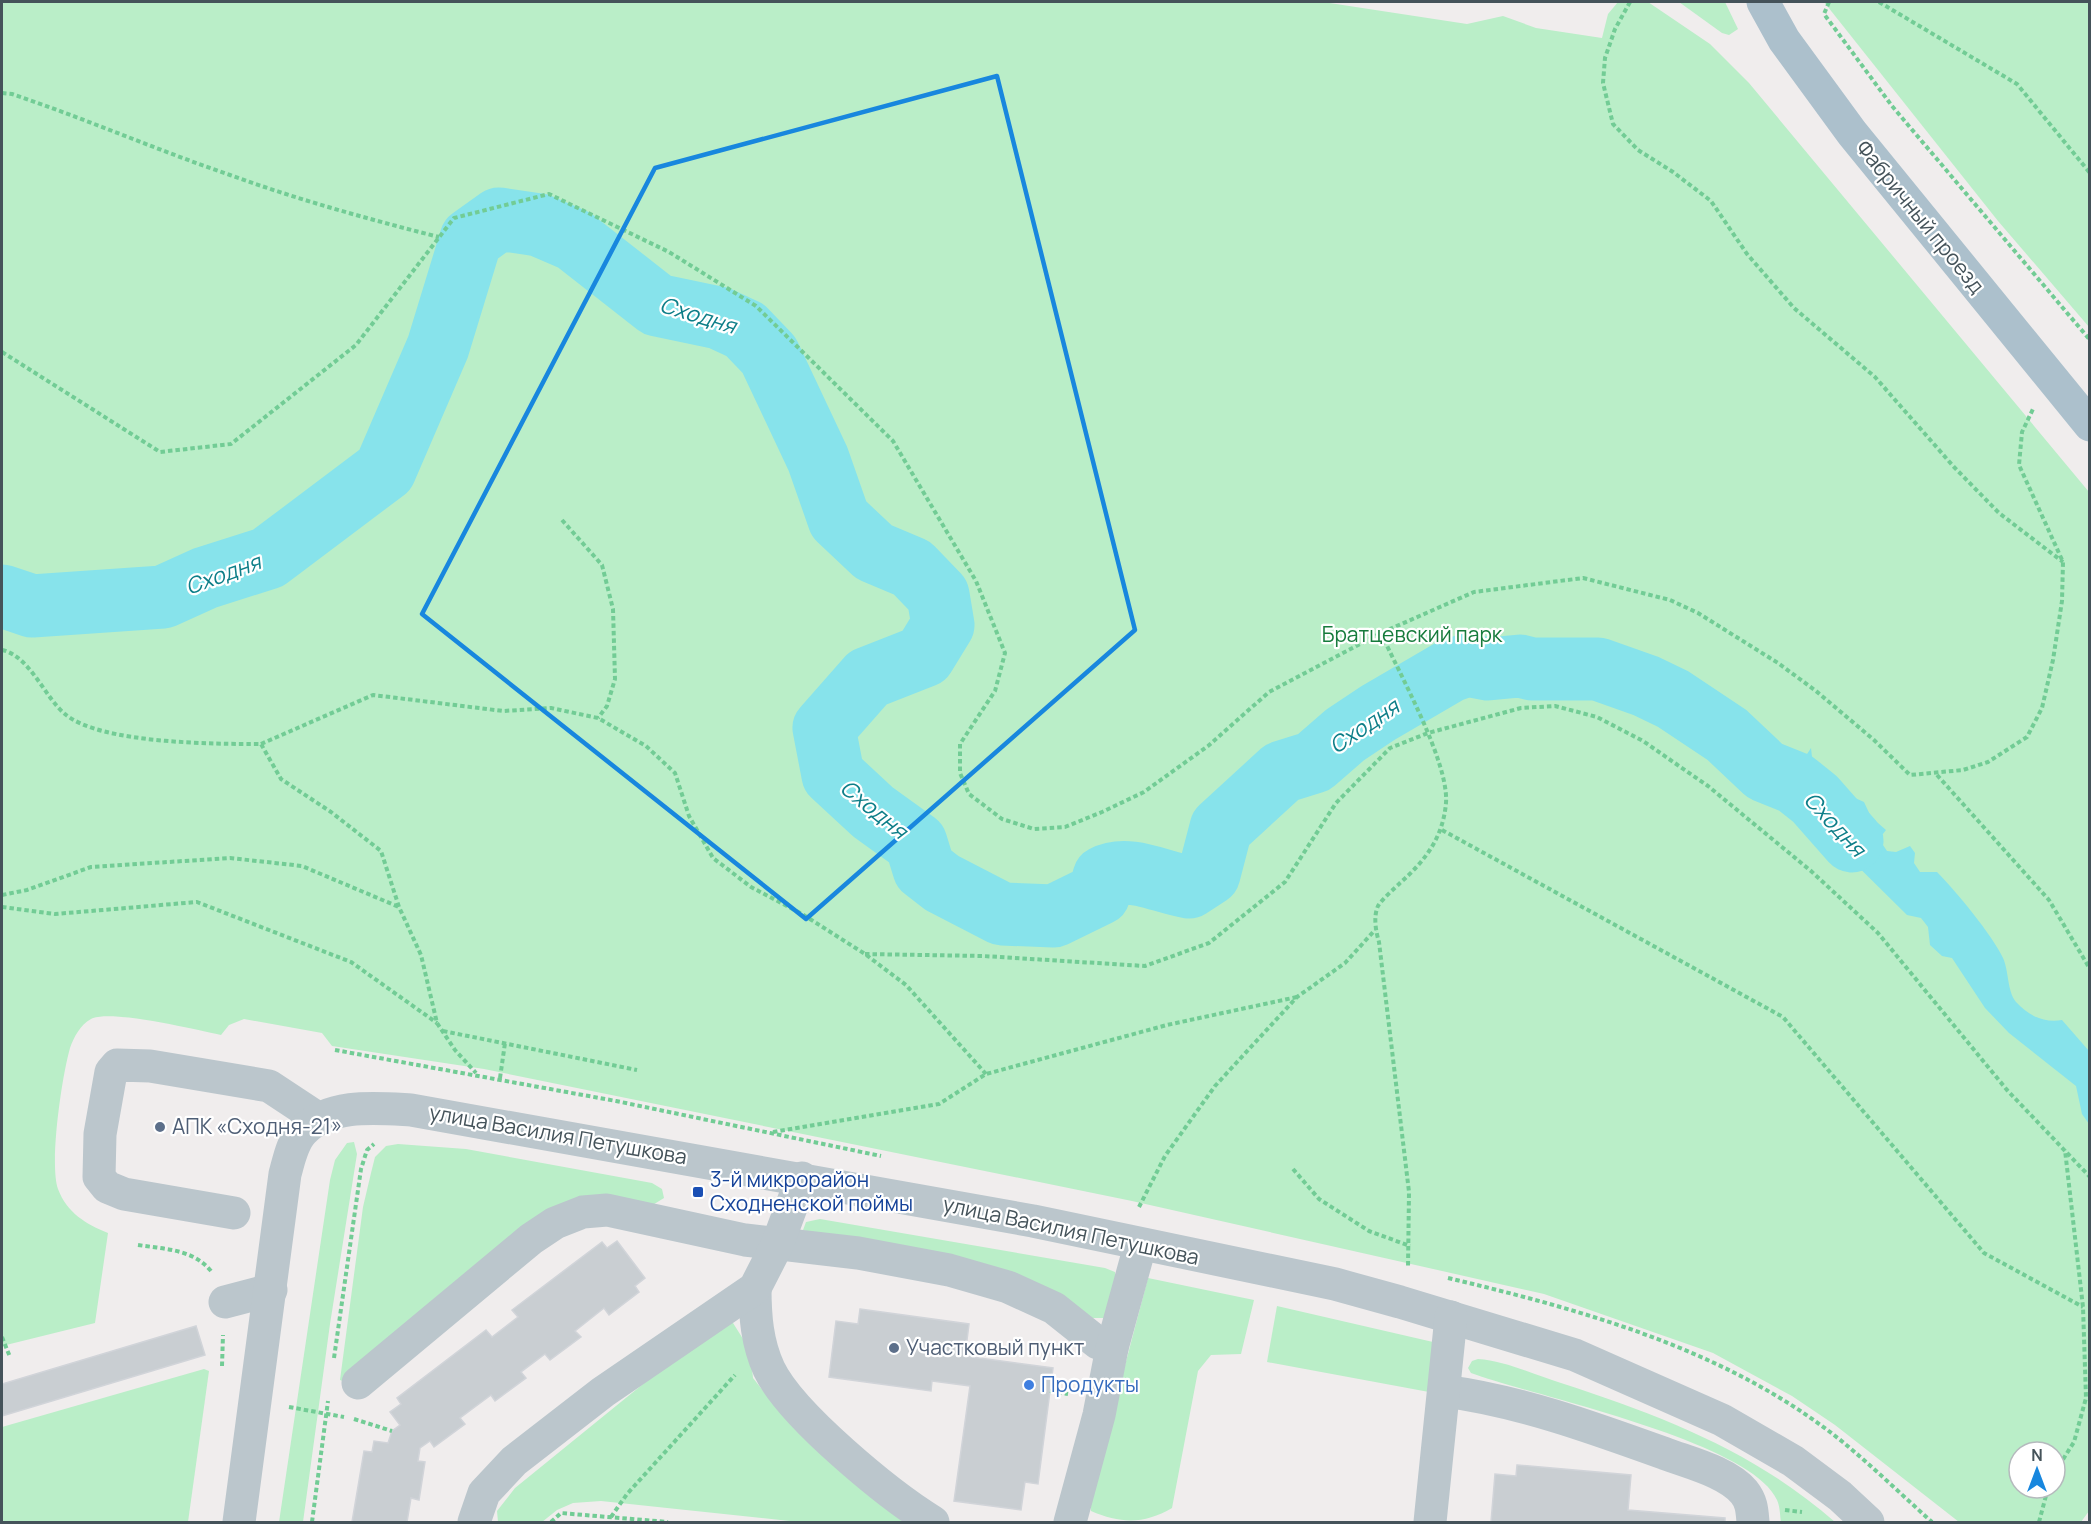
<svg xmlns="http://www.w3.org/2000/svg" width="2091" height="1524" font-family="Manrope,sans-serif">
	<rect width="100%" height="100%" fill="#f0eded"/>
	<g fill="#baeec8" fill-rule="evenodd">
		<path d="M2 2H1323L1467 24 1503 16 1536 28 1602 38 1608 14 1618 2H1648L1710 44 1749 83 2089 492V1511L2081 1522H1959L1835 1425 1792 1396 1713 1353 1544 1294 1132 1201 484 1069 332 1046 322 1033 244 1019 229 1025 221 1035C197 1030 110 1009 91 1019 80 1025 74 1037 70 1048 62 1076 49 1163 58 1189 67 1213 86 1224 108 1233L95 1323 2 1346ZM2019 1452H2055V1488H2019Z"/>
		<polygon points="1679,2 1725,2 1738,29 1729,35 1722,33"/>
		<polygon points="1824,2 2089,2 2089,327 1998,221"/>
		<polygon points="354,1142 357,1154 330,1324 303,1522 279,1522 330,1180 335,1160 347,1143"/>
		<polygon points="398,1144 466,1149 652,1183 662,1189 664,1198 651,1206 607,1200 345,1382 340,1380 363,1207 371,1173 375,1157 386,1146"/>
		<polygon points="820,1219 1105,1268 1115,1272 1117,1285 1105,1318 1089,1318 803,1230 806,1222"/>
		<path d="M1148 1278 1254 1300 1241 1354 1211 1355 1198 1371 1172 1508C1145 1524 1121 1524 1091 1511L1090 1498Z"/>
		<polygon points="1277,1306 1433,1342 1429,1392 1267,1362"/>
		<polygon points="728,1315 750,1350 753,1378 764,1392 903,1522 799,1522 601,1501 573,1503 557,1510 542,1522 498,1522 497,1511 515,1488"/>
		<path d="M1478 1359C1506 1361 1535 1375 1561 1383 1662 1416 1754 1451 1835 1522H1781C1780 1516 1780 1506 1777 1500 1751 1441 1533 1396 1471 1373L1468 1368 1472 1361Z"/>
		<polygon points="204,1369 209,1371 188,1522 2,1522 2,1427"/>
	</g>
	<path fill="#87e3eb" d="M1811 748 1813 766 1825 772V783L1844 787 1846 794 1864 802 1871 817 1886 830 1879 839 1887 851 1896 852 1910 846 1915 853 1914 863 1920 872H1937C1955 890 1993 936 2003 958 2009 971 2007 991 2016 1002 2029 1016 2044 1023 2062 1020L2089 1051V1124L2082 1114 2076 1086 2009 1033 1985 1008 1952 958 1942 956 1930 945 1928 927 1921 918 1907 915 1827 836 1806 809 1784 789Z"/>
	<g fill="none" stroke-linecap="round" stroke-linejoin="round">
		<path stroke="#87e3eb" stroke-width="63" d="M2 596 32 606 163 597 205 578 268 558 385 470 438 347 471 239 499 219 539 225 574 240 657 305 719 318 745 330 769 355 818 459 839 519 874 552 912 568 938 595 943 625 924 656 868 678 824 728 833 775 873 812 916 843 924 869 942 883 1002 914 1054 916 1099 894 1104 877C1129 864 1162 883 1189 887L1209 874 1221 828 1282 772 1314 762 1345 735 1378 713 1450 671 1467 665 1488 669 1520 666 1532 669H1598L1646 686 1673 699 1727 735 1765 771 1795 783 1815 799 1852 841"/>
	</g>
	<g fill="#c9ced2" stroke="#d1d4d9" stroke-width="1.5">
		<polygon points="617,1241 645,1278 635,1286 639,1292 609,1315 604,1308 575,1331 581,1337 550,1360 545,1354 521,1372 526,1378 495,1401 491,1395 460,1418 465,1424 434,1447 430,1441 420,1448 418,1461 425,1462 419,1500 411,1498 407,1522 352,1522 364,1451 372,1452 374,1441 388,1443 392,1431 400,1425 390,1412 401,1404 397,1398 486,1330 492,1337 518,1317 512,1310 602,1242 607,1248"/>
		<polygon points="860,1309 969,1324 965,1356 1053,1368 1038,1484 1025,1482 1021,1510 954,1501 970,1386 932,1381 931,1391 829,1377 836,1321 858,1324"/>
		<polygon points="196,1326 205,1355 2,1416 2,1384"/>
		<polygon points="1517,1465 1631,1475 1628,1510 1725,1518 1725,1522 1491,1522 1495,1474 1516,1476"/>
	</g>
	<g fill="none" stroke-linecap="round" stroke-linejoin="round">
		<g stroke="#72cc95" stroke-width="4" stroke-dasharray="4.5 3" stroke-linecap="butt">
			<polyline points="1630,2 1615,29 1605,58 1603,83 1613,124 1638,150 1673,172 1711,201 1747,254 1794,308 1875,377 1954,467 1999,513 2063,562"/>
			<polyline points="1829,2 1824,14 1892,106 2090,340"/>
			<polyline points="1879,2 2017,84 2090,173"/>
			<path d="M2 93 12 94C86 119 157 150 230 175 299 200 368 219 439 237"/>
			<polyline points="2,352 160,452 231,444 356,345 454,218 549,194 669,252 756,306 893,441 976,581 1005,653 995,691 960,744 960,773 969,794 1002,819 1034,829 1065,827 1102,812 1144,792 1208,746 1269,692 1381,633 1474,592 1583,578 1670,600 1698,613 1778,663 1816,691 1874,740 1910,775 1963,770 1988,762 2027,737 2042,708 2053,660 2062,601 2063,562 2019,465 2022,432 2033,409"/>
			<polyline points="562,520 602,565 613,609 615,679 607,706 598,718"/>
			<path d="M1381 633C1399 673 1449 762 1446 803 1443 837 1426 860 1400 883 1394 889 1382 899 1378 906 1373 917 1376 932 1379 942L1409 1192 1408 1268"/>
			<path d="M2 650C30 656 45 698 65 714 100 744 216 744 261 744L281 779 331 812 381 851 399 907 421 955 437 1023 455 1050 476 1073"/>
			<polyline points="261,744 373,695 503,711 551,708 598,718 646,746 675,773 689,816 713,858 751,887 802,914 865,954 906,985 986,1074"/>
			<polyline points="1937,775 2049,900 2090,969"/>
			<polyline points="1442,830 1783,1017 1984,1253 2083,1307"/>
			<polyline points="2,895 27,890 91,867 230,858 302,866 399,907"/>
			<polyline points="2,907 55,914 197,902 351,962 437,1023"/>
			<polyline points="865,954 983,956 1145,966 1209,943 1285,882 1336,803 1390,748 1428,733 1521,708 1555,706 1597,717 1643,741 1708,786 1811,871 1878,933 2007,1090 2090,1177"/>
			<polyline points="443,1031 637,1070"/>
			<polyline points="335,1050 616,1101 881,1156"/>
			<polyline points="500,1078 505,1043"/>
			<polyline points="773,1132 939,1104 986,1074 1167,1025 1297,997"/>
			<polyline points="1293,1169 1319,1199 1369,1231 1410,1246"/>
			<polyline points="1139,1207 1165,1156 1215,1086 1297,997 1345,963 1375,930"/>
			<path d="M138 1245C164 1249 193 1249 211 1271"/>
			<path d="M1448 1278C1587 1311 1731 1351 1844 1443 1874 1468 1903 1496 1932 1522"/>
			<polyline points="2,1337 10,1357"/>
			<polyline points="334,1358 361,1169 367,1150 374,1144"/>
			<polyline points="222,1366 223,1335"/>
			<polyline points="1050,1391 1068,1394"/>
			<polyline points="289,1407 344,1417"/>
			<polyline points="354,1419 392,1431"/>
			<polyline points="2055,1472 2074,1442 2086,1398 2083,1307 2065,1150"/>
			<polyline points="1785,1510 1802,1512"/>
			<polyline points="611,1517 627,1494 735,1375"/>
			<polyline points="312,1522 328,1401"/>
			<polyline points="551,1522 561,1513 668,1522"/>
			<polyline points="2039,1522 2048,1488"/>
		</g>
		<g stroke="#bbc6cc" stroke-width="33">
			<polyline points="234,1213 124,1194 107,1187 99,1177 100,1134 111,1072 117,1065 150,1066 269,1086 319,1119"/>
			<path d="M755 1288C755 1316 757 1343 769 1369 791 1415 889 1495 933 1522"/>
			<polyline points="225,1302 271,1290"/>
			<polyline points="358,1383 531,1239 555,1223 583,1212 607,1210 745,1240 858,1253 949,1270 1008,1287 1054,1308 1098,1343 1112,1348"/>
			<path d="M1444 1391C1520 1401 1594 1428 1666 1454 1690 1463 1727 1472 1744 1492 1752 1502 1752 1511 1753 1522"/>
			<path d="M239 1522 285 1174C289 1160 292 1142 303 1131 330 1103 376 1108 411 1110L1033 1221 1335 1284 1400 1302 1575 1355 1722 1420 1793 1461 1840 1496 1868 1522"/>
			<polyline points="474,1522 484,1493 514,1461 603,1392 755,1288 777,1245 802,1178"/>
			<polyline points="1070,1522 1099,1415 1112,1348 1140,1246"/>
			<polyline points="1430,1522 1451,1317"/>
		</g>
		<polyline stroke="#acc0cc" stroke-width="33" points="1763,2 1784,40 1852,133 2090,425"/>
	</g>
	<path fill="none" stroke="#1887de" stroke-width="4.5" stroke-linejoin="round" d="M997 76 1135 630 806 919 422 614 655 168Z"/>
	<g fill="#5c6f8a" stroke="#fff" stroke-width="2">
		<circle cx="160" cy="1127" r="6"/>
		<circle cx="894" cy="1348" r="6"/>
	</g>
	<rect fill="#1a4fb4" stroke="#fff" stroke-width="2" x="692" y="1186" width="12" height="12" rx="3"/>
	<circle fill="#3f7fe0" stroke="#fff" stroke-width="2" cx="1029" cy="1385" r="6"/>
	<g text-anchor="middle" stroke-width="4.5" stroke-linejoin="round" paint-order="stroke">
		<g font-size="21" fill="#45535a" stroke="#fff">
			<text transform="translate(1920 217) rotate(51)" y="7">Фабричный проезд</text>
			<text transform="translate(558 1135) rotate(10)" y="7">улица Василия Петушкова</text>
			<text transform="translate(1071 1231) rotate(12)" y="7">улица Василия Петушкова</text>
		</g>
		<g font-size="21" fill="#167b3c" stroke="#fff">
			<text x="1412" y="642">Братцевский парк</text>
		</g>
		<g font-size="21" fill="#4e5e75" stroke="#fff" text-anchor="start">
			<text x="172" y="1134">АПК «Сходня-21»</text>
			<text x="906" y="1355">Участковый пункт</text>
		</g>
		<g font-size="21" fill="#164399" stroke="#fff" text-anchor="start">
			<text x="710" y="1187">3-й микрорайон<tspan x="710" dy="24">Сходненской поймы</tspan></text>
		</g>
		<g font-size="21" fill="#366cbe" stroke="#fff" text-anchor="start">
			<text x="1041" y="1392">Продукты</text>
		</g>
		<g font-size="22" font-style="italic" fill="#0d7e88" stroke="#fff">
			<text transform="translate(698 315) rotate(17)" y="8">Сходня</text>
			<text transform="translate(223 574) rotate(-20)" y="8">Сходня</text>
			<text transform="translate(1364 726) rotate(-34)" y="8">Сходня</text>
			<text transform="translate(874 809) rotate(39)" y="8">Сходня</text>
			<text transform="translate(1835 824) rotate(47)" y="8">Сходня</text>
		</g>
	</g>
	<rect width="2091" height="1524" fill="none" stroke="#45535a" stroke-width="6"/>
	<g transform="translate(2037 1470)"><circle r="28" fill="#ffffff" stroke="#b5babd" stroke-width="1.5"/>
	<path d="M0-4.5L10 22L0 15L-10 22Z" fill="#1887de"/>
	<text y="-9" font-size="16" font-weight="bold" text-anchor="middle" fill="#45535a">N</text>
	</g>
</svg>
